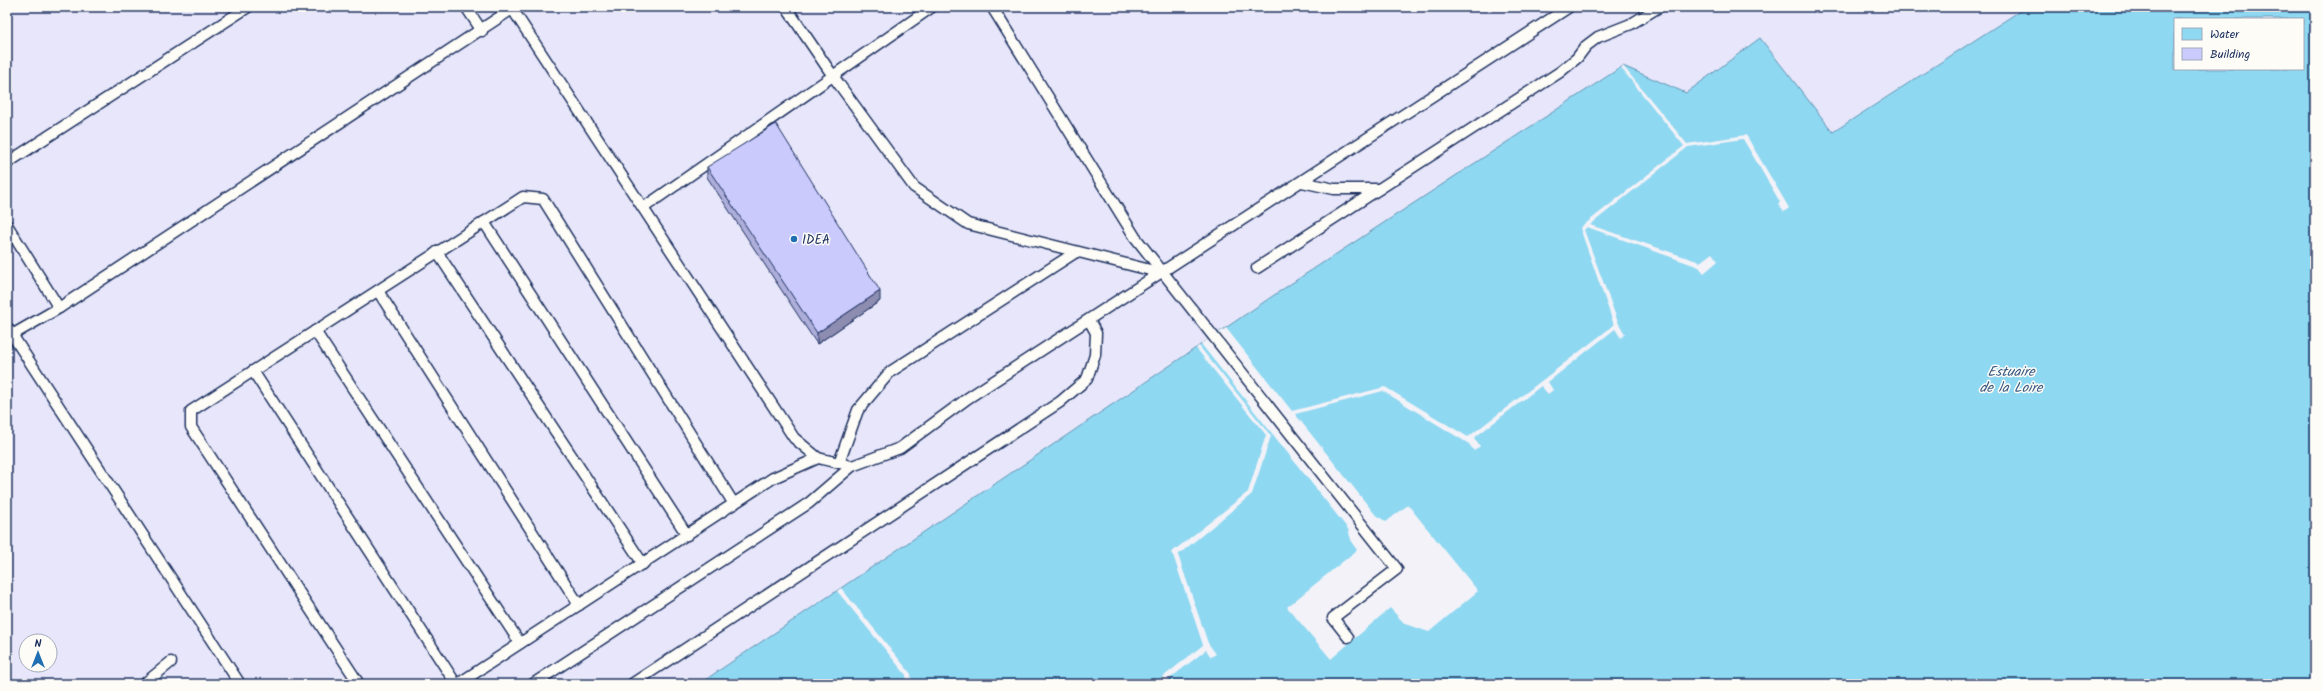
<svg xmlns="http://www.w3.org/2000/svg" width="2322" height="691" font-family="Kalam,sans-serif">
	<rect width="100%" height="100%" fill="#f3f2f8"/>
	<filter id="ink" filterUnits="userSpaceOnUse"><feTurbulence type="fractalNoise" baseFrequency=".025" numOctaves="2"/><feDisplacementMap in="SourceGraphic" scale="8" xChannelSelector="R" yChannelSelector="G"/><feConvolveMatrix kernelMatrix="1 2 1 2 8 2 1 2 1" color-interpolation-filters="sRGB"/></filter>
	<g filter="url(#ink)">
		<path fill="#e7e6fa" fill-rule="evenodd" d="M7 7H2026L1832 132 1760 38 1686 93 1623 67 1292 283 699 684H7ZM26 641H50V665H26Z"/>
		<path fill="#8fd8f1" stroke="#6194b6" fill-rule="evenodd" d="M2026 7H2315V684H699L1292 283 1623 66 1686 93 1760 38 1833 132ZM2175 19H2303V69H2175Z"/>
		<g fill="#f3f2f8">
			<polygon points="1623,66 1687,144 1746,135 1789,208 1784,212 1778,204 1780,202 1743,139 1688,147 1590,225 1700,262 1712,253 1718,261 1704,273 1699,267 1587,227 1584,230 1618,322 1625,334 1621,338 1615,329 1548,382 1553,390 1548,394 1541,386 1474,438 1480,446 1474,451 1469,444 1383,391 1295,414 1374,513 1386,522 1408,505 1478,591 1429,632 1405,624 1390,608 1331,659 1287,607 1357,550 1352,543 1348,529 1201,344 1226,328 1292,411 1385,387 1468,437 1614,325 1580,228 1684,146 1621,68"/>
			<polygon points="1199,346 1271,436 1252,494 1178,555 1208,643 1216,654 1211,657 1206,650 1163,684 1154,684 1203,645 1172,552 1248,492 1266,435 1196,348"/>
			<polygon points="841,588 911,674 912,684 907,684 906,675 837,591"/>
		</g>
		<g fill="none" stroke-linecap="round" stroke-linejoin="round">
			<defs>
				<g id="lane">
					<polyline points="466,7 482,31"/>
					<polyline points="511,7 794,438 818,458 852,466 900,448 968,398 1569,7"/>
					<polyline points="786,7 833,76 914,187 968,224 1162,273"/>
					<polyline points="992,7 1135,237 1397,569 1333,618 1348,637"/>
					<polyline points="7,163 248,7"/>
					<polyline points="1302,182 1334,189 1379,189"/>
					<polyline points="643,208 932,7"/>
					<polyline points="484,222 687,535"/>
					<polyline points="7,225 59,308 512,9"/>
					<polyline points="437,252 643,564"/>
					<polyline points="1257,268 1560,72 1577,58 1586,46 1598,37 1631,24 1659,7"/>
					<polyline points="378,291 579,605"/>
					<polyline points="7,327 240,684"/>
					<polyline points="315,331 520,643"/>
					<polyline points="12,335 59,308"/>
					<polyline points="253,371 456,684"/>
					<polyline points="839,463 858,410 890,372 1076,252"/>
					<polyline points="144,684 171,662"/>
					<polyline points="359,684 191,427 191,411 523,197 543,199 734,504"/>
					<polyline points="458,684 773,478 818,458"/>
					<polyline points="533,684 809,503 852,466"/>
					<polyline points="632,684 1060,402 1087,379 1095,355 1096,333 1089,320"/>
				</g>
			</defs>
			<use href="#lane" stroke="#1b2f5e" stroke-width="13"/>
			<use href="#lane" stroke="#fdfcf7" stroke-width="10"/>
		</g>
		<polygon fill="#aeaeda" stroke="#1b2f5e" points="707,167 880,301 817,344 707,177"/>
		<polygon fill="#8d8db1" stroke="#1b2f5e" points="880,291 880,301 817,344 817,333"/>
		<polygon fill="#cacafd" stroke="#1b2f5e" points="776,124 880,291 817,333 707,167"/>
	</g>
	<circle fill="#1f6fb2" stroke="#fdfcf7" stroke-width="1.5" cx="794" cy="239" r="4"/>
	<g text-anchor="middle" stroke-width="3" stroke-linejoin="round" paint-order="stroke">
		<g font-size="13" fill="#1b2f5e" stroke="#fdfcf7" text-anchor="start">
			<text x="802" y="244">IDEA</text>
		</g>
		<g font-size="14" font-style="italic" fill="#385983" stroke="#fdfcf7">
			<text x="2011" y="376">Estuaire<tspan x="2011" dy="16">de la Loire</tspan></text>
		</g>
	</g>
	<rect width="2322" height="691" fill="none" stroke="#fdfcf7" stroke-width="24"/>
	<rect x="12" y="12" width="2298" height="667" fill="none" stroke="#1b2f5e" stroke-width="1.5" filter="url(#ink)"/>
	<rect x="2174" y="18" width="130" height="52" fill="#fdfcf7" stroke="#a3aaba"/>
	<rect x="2182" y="28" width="20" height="12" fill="#8fd8f1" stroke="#a3aaba"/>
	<text x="2210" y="38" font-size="12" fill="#1b2f5e">Water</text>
	<rect x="2182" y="48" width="20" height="12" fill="#cacafd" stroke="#a3aaba"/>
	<text x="2210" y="58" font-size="12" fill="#1b2f5e">Building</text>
	<g transform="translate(38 653)"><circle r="19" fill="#fdfcf7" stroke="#a3aaba"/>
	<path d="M0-3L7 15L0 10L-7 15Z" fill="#1f6fb2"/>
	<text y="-6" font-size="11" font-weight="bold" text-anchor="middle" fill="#1b2f5e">N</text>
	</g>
</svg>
